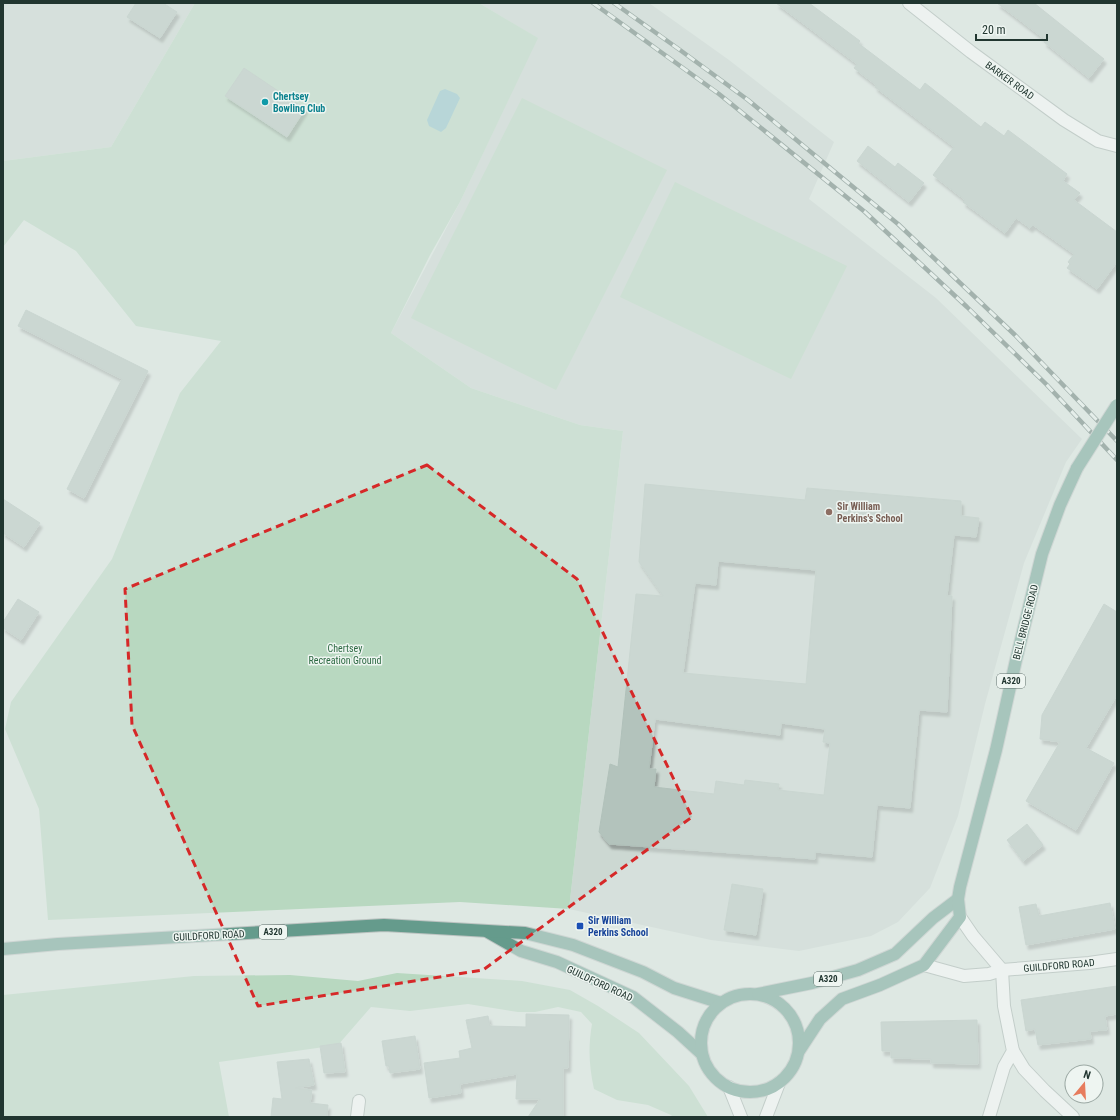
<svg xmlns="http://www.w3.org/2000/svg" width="1120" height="1120" font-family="'Roboto Condensed',sans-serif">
	<defs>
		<filter id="shadow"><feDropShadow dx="2.5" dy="4.5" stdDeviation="1" flood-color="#0004"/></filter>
	</defs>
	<rect width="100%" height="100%" fill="#dee8e3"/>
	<g fill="#ccd8d2">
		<polygon points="3,3 195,3 111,147 3,161"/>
		<polygon points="479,3 649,3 729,60 834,142 809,199 936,298 1082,439 1066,462 1024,563 985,704 958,816 930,888 898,922 871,936 799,951 711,940 569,909 623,431 580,425 471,388 391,333 460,202 537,38"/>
	</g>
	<g fill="#b8d8c0">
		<polygon points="195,3 479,3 538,38 460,202 430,255 391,333 471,388 580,425 623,431 569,909 460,902 48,920 39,809 5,729 11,702 112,559 180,393 221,341 136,326 76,251 24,220 3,247 3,161 111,147"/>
		<polygon points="522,98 667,170 556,390 411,318"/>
		<polygon points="675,182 847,266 791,379 620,297"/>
		<path d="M397 973 522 981 570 990 598 1006 639 1033 689 1086 708 1117H673L671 1115 648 1105 617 1100 594 1089C589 1066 588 1047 592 1024L581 1012 558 1007 535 1012H518L468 1004 410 1011 371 1007 338 1045 219 1062 229 1117H3V995L194 976 290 975 358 981Z"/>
	</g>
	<polygon fill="#89c2ca" points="445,89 457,94 460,98 446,128 441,132 429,126 427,120 440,91"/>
	<g fill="#b3c3bc" stroke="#b1c1ba" fill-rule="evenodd" filter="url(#shadow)">
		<polygon points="136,3 163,3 177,12 160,38 127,17"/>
		<polygon points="776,3 809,3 860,41 858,43 920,90 925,83 981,127 985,122 1004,136 1008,130 1067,174 1063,181 1080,193 1074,200 1117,232 1117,262 1097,289 1067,268 1070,264 1068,262 1074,254 1033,225 1030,228 1016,218 1005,233 963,202 965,200 933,175 954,147 875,87 876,85 854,68 857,64"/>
		<polygon points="997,3 1034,3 1104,59 1089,78 1044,42 1046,40"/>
		<polygon points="244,68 305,109 287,137 225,96"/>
		<polygon points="868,146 895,167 898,163 924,183 909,202 857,161"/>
		<polygon points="26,310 148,371 84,498 67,489 122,379 18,326"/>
		<path d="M645 484 805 500 807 488 961 501V516L979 518 976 537 954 535 947 596H952L947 712 919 710 910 808 877 805 872 857 815 852V859L609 844 599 832 610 764 618 767 636 594 663 596 639 562ZM718 561 816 570 806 684 683 673 695 583 716 585ZM655 719 780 735 781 723 825 729 823 742 830 743 824 795 778 790 779 784 745 780 744 785 716 781 714 794 654 787 656 769H649Z"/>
		<polygon points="3,499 40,523 24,547 3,533"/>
		<polygon points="18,599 39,612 21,640 3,628 3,622"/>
		<polygon points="1104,604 1117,612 1117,695 1086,748 1114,763 1076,830 1026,801 1060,742 1040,739 1042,715"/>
		<polygon points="1027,824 1043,845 1023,861 1007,840"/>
		<polygon points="732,884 763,889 756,935 724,930"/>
		<polygon points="1110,903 1115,929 1026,945 1019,907 1036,904 1039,916"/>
		<polygon points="1117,986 1117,1014 1105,1016 1107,1030 1090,1031 1091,1039 1038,1045 1035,1029 1026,1031 1021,1000"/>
		<polygon points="526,1014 569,1015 568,1068 563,1068 563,1117 528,1117 540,1099 516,1099 517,1074 460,1084 461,1093 429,1098 424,1063 460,1058 459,1051 472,1048 466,1020 488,1016 490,1026 526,1027"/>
		<polygon points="977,1020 978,1064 931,1063 931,1059 891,1058 891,1051 882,1051 881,1022"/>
		<polygon points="415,1036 420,1069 390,1073 389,1066 386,1066 382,1041"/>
		<polygon points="341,1043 345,1072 324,1073 320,1046"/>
		<polygon points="309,1059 314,1085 295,1088 312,1090 310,1103 328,1105 327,1117 271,1117 273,1098 282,1099 277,1062"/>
	</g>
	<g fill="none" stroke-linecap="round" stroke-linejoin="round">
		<defs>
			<g id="street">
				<polyline points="909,3 971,52 1064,120 1098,141 1117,146"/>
				<polyline points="960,917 973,936 1002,970"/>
				<polyline points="924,965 964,976 989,974 1002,970 1089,963 1117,959"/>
				<polyline points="1013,1051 1024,1069 1045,1091 1073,1117"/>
				<polyline points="729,1087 741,1117"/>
				<polyline points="357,1117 359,1101"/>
				<polyline points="766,1117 779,1083"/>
				<polyline points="989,1117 1004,1067 1013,1051 1004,1006 1002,970"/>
			</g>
			<g id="primary">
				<polyline points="488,932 521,951 557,962 633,997 678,1032 702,1054"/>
				<polyline points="3,949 58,944 384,925 525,933 573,945 643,972 674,988 721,1003"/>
				<circle cx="750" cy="1043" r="49"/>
				<polyline points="758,994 812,983 858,970 895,954 933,918 958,899"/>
				<polyline points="799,1051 820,1019 842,999 880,985 924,965 960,917 958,899 960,887 996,750 1016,660 1042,554 1060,505 1077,468"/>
			</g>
		</defs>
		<use href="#street" stroke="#a2afaa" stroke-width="14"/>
		<use href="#primary" stroke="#bcc3c1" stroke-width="14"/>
		<use href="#street" stroke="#fff" stroke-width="12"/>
		<use href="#primary" stroke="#659b8c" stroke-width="12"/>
		<defs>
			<g id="rail">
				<polyline points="593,3 719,94 865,212 967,307 1046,384 1117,460"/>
				<polyline points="614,3 680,50 748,100 898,224 1015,335 1117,441"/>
			</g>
		</defs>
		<use href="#rail" stroke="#5b726c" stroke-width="4.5"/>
		<use href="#rail" stroke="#eef5f1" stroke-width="3" stroke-dasharray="9" stroke-linecap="butt"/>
		<defs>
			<polyline id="primary-bridge" points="1077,468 1117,405"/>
		</defs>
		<use href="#primary-bridge" stroke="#bcc3c1" stroke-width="14" stroke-linecap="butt"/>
		<use href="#primary-bridge" stroke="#659b8c" stroke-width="12"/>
	</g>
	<path d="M0 0H1120V1120H0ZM427 465 577 579 692 817 483 970 258 1006 132 725 125 589Z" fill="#dee8e3" fill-opacity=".55" fill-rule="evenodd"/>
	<path fill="none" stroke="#d62828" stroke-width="3" stroke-dasharray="8 5" stroke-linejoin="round" d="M427 465 577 579 692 817 483 970 258 1006 132 725 125 589Z"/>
	<circle fill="#0f9aa8" stroke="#eef5f1" stroke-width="1.5" cx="265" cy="102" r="4"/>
	<circle fill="#8d6e63" stroke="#eef5f1" stroke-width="1.5" cx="829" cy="512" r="4"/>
	<rect fill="#1a4fb4" stroke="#eef5f1" stroke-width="1.5" x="576" y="922" width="8" height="8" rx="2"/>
	<g text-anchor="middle" stroke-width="3" stroke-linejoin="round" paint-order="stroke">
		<g fill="#eef5f1" stroke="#5e6f6a" stroke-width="1">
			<rect x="997" y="674" width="28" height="14" rx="3"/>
			<rect x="259" y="925" width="28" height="14" rx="3"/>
			<rect x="814" y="972" width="28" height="14" rx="3"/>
		</g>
		<g font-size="9" font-weight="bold" fill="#213630">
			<text x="1011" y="684">A320</text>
			<text x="273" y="935">A320</text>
			<text x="828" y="982">A320</text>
		</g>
		<g font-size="10" fill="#213630" stroke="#eef5f1">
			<text transform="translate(1010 80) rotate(36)" y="4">BARKER ROAD</text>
			<text transform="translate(1025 622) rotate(-76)" y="4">BELL BRIDGE ROAD</text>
			<text transform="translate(209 935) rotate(-3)" y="4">GUILDFORD ROAD</text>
			<text transform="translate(1059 965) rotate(-5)" y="4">GUILDFORD ROAD</text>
			<text transform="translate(600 983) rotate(25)" y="4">GUILDFORD ROAD</text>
		</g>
		<g font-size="10" font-weight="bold" fill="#0d838f" stroke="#eef5f1" text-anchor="start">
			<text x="273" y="100">Chertsey<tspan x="273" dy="12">Bowling Club</tspan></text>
		</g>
		<g font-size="10" font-weight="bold" fill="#785e54" stroke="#eef5f1" text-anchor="start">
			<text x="837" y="510">Sir William<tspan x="837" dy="12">Perkins's School</tspan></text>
		</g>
		<g font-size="10" fill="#2e6a44" stroke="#eef5f1">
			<text x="345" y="652">Chertsey<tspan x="345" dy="12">Recreation Ground</tspan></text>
		</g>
		<g font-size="10" font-weight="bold" fill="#164399" stroke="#eef5f1" text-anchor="start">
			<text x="588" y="924">Sir William<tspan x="588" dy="12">Perkins School</tspan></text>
		</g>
	</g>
	<rect width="1120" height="1120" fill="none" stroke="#213630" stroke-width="8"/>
	<g transform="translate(1084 1084) rotate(18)"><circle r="19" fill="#eef5f1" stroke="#9ca9a4"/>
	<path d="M0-3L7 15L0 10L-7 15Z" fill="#e77c5d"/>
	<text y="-6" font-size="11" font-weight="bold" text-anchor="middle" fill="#213630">N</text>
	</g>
	<path d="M976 34v6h71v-6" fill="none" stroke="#213630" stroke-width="2"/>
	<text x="982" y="34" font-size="12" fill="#213630" stroke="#eef5f1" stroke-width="3" paint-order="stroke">20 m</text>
</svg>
